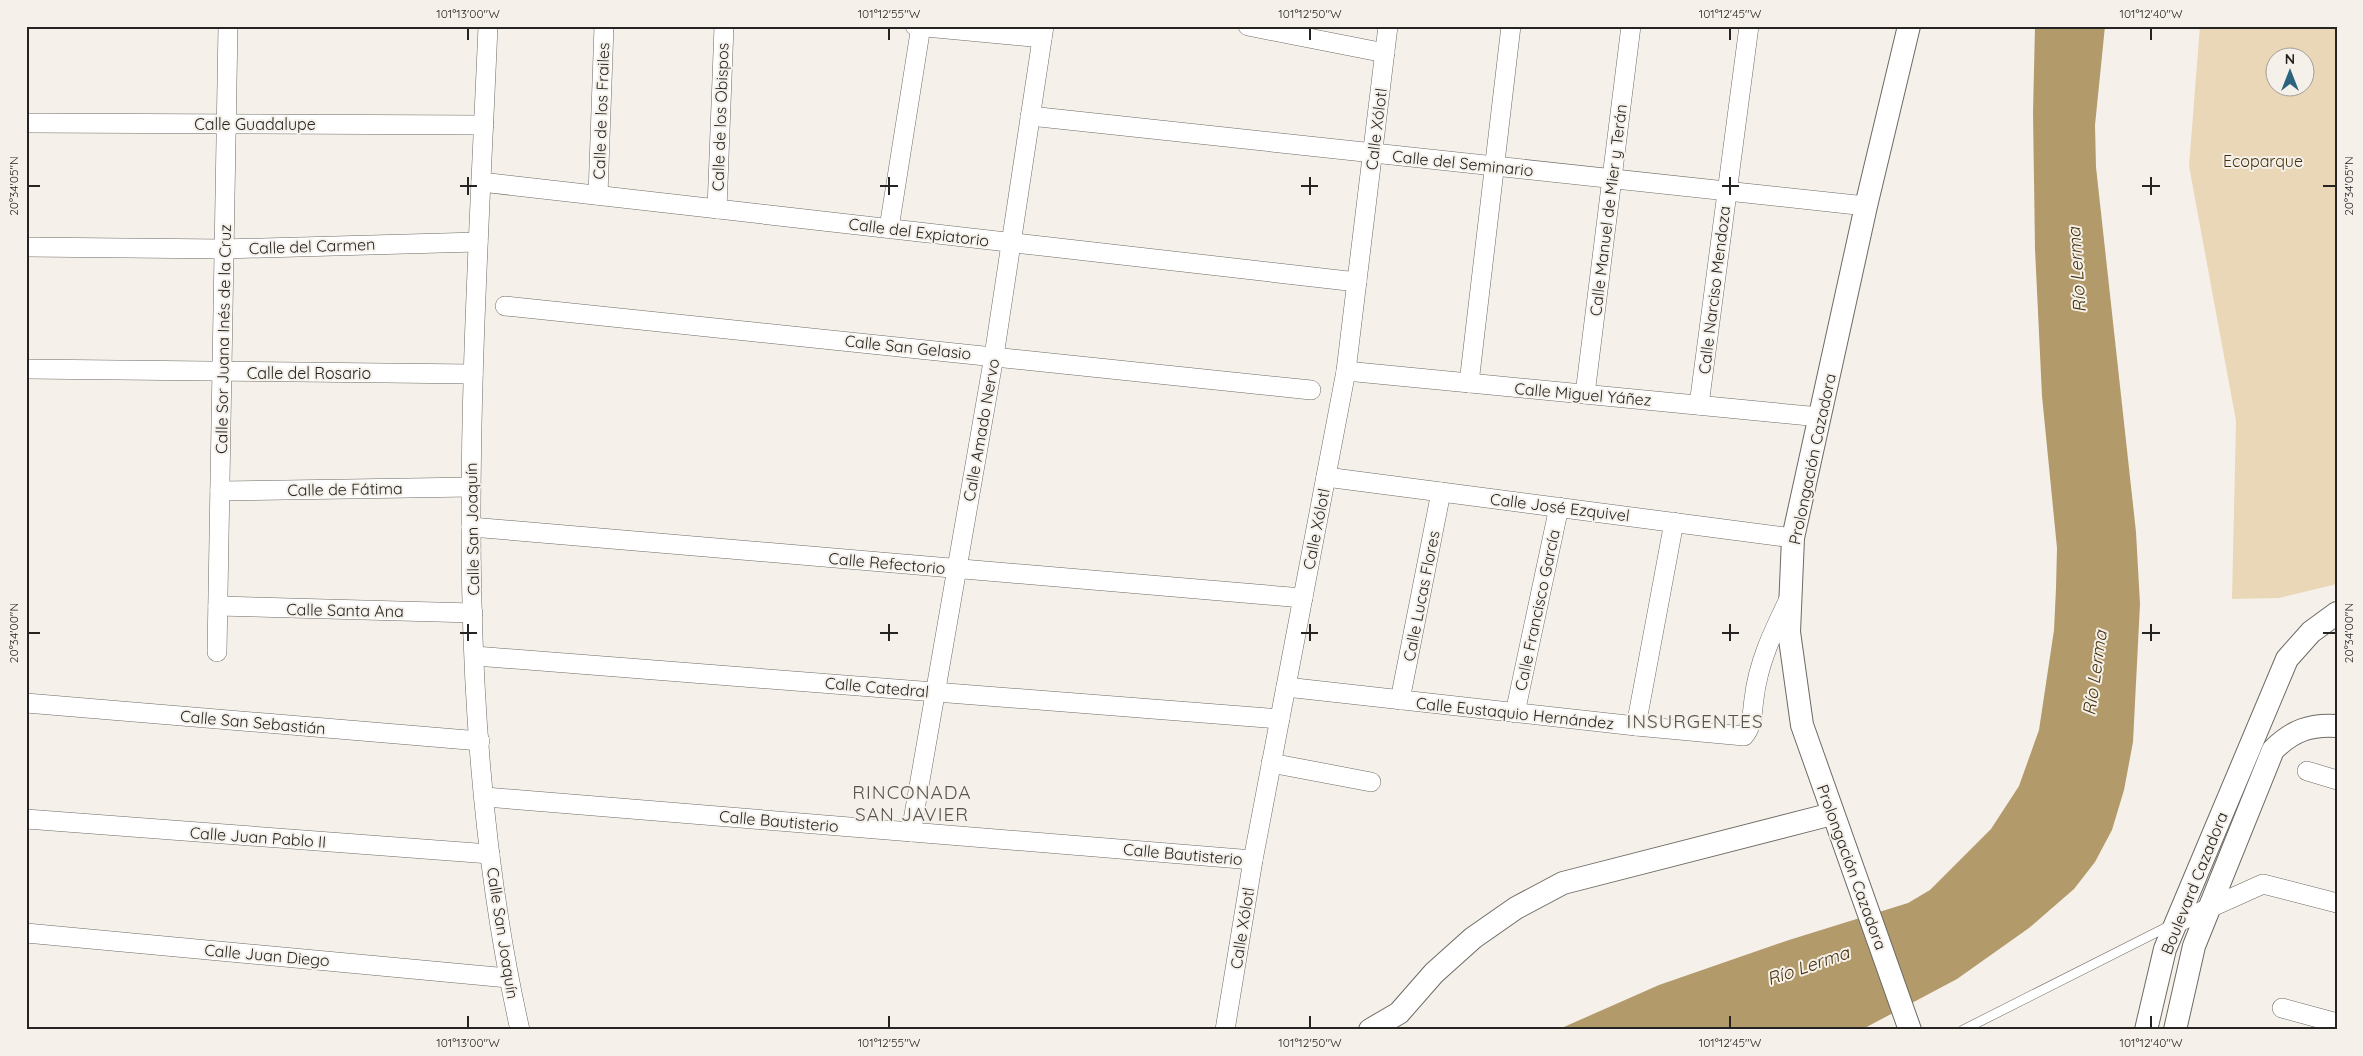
<svg xmlns="http://www.w3.org/2000/svg" width="2363" height="1056" font-family="Quicksand,sans-serif">
	<rect width="100%" height="100%" fill="#f5f1ea"/>
	<path fill="#e9d7b7" fill-rule="evenodd" d="M2200 26H2337V584L2279 598 2232 599 2236 421 2189 166ZM2276 58H2306V88H2276Z"/>
	<polygon fill="#b39a6b" points="2035,26 2105,26 2095,125 2096,167 2136,532 2140,604 2133,742 2124,790 2112,830 2095,862 2074,889 2029,928 1957,979 1861,1030 1557,1030 1659,985 1789,940 1908,903 1930,890 1991,829 2019,786 2039,730 2054,630 2056,588 2057,548 2042,396 2035,249 2033,113"/>
	<g fill="none" stroke-linecap="round" stroke-linejoin="round">
		<defs>
			<polyline id="service" points="1963,1030 2171,925"/>
			<g id="minor">
				<path d="M488 26C474 359 446 702 520 1030"/>
				<polyline points="915,26 1042,38"/>
				<polyline points="1248,26 1385,53"/>
				<polyline points="1030,116 1866,206"/>
				<polyline points="26,123 484,125"/>
				<polyline points="481,182 1357,282"/>
				<polyline points="598,195 604,26"/>
				<polyline points="717,209 724,26"/>
				<polyline points="889,228 921,26"/>
				<polyline points="26,247 224,249 478,242"/>
				<polyline points="505,306 1311,390"/>
				<polyline points="26,369 473,374"/>
				<polyline points="1346,371 1820,417"/>
				<polyline points="1469,383 1511,26"/>
				<polyline points="1585,394 1631,26"/>
				<polyline points="1699,405 1749,26"/>
				<polyline points="1326,477 1793,538"/>
				<polyline points="220,491 471,487"/>
				<polyline points="471,527 1303,598"/>
				<polyline points="218,606 473,613"/>
				<polyline points="217,652 228,26"/>
				<polyline points="475,656 1280,719"/>
				<path d="M1286 687 1636 726 1744 736C1753 726 1752 712 1754 699 1758 663 1773 632 1789 599"/>
				<polyline points="1400,700 1441,492"/>
				<polyline points="26,703 480,741"/>
				<polyline points="1515,713 1559,507"/>
				<polyline points="1636,726 1674,522"/>
				<polyline points="1271,763 1371,782"/>
				<polyline points="2307,771 2337,780"/>
				<polyline points="485,797 1253,860"/>
				<polyline points="26,819 490,854"/>
				<polyline points="911,832 994,356 1044,26"/>
				<polyline points="2176,923 2263,884 2337,903"/>
				<polyline points="26,933 508,978"/>
				<polyline points="2282,1008 2337,1023"/>
				<polyline points="1225,1030 1253,860 1346,371 1388,26"/>
			</g>
			<g id="tertiary">
				<polyline points="1909,26 1866,206 1793,538 1789,632 1802,725 1910,1030"/>
				<polyline points="1370,1030 1399,1013 1434,973 1473,938 1516,908 1563,883 1832,814"/>
				<polyline points="2146,1030 2165,949 2287,659 2311,632 2337,613"/>
				<path d="M2175 1030 2194 946 2273 750C2292 731 2310 724 2337 726"/>
			</g>
		</defs>
		<use href="#service" stroke="#6d6a64" stroke-width="10"/>
		<use href="#minor" stroke="#6d6a64" stroke-width="20"/>
		<use href="#tertiary" stroke="#6d6a64" stroke-width="24"/>
		<use href="#service" stroke="#fff" stroke-width="9"/>
		<use href="#minor" stroke="#fff" stroke-width="19"/>
		<use href="#tertiary" stroke="#fff" stroke-width="22"/>
	</g>
	<path fill="none" stroke="#262422" stroke-width="2" d="M468 28V40M889 28V40M1310 28V40M1730 28V40M2151 28V40M468 177V195M889 177V195M1310 177V195M1730 177V195M2151 177V195M28 186H40M460 186H477M880 186H898M1301 186H1318M1722 186H1739M2142 186H2160M2323 186H2336M468 624V641M889 624V641M1310 624V641M1730 624V641M2151 624V641M28 633H40M460 633H477M880 633H898M1301 633H1318M1722 633H1739M2142 633H2160M2323 633H2336M468 1016V1028M889 1016V1028M1310 1016V1028M1730 1016V1028M2151 1016V1028"/>
	<g text-anchor="middle" stroke-width="4" stroke-linejoin="round" paint-order="stroke">
		<g font-size="16" fill="#262422" stroke="#f5f1ea">
			<text transform="translate(601 111) rotate(-88)" y="6">Calle de los Frailes</text>
			<text transform="translate(720 117) rotate(-88)" y="6">Calle de los Obispos</text>
			<text x="255" y="130">Calle Guadalupe</text>
			<text transform="translate(1376 129) rotate(-83)" y="6">Calle Xólotl</text>
			<text transform="translate(1463 163) rotate(6)" y="6">Calle del Seminario</text>
			<text transform="translate(1608 210) rotate(-83)" y="6">Calle Manuel de Mier y Terán</text>
			<text transform="translate(919 232) rotate(7)" y="6">Calle del Expiatorio</text>
			<text transform="translate(312 246) rotate(-2)" y="6">Calle del Carmen</text>
			<text transform="translate(1714 290) rotate(-83)" y="6">Calle Narciso Mendoza</text>
			<text transform="translate(223 339) rotate(-89)" y="6">Calle Sor Juana Inés de la Cruz</text>
			<text transform="translate(908 347) rotate(6)" y="6">Calle San Gelasio</text>
			<text x="309" y="379">Calle del Rosario</text>
			<text transform="translate(1583 394) rotate(5)" y="6">Calle Miguel Yáñez</text>
			<text transform="translate(981 430) rotate(-80)" y="6">Calle Amado Nervo</text>
			<text transform="translate(1812 459) rotate(-78)" y="6">Prolongación Cazadora</text>
			<text transform="translate(345 489) rotate(-1)" y="6">Calle de Fátima</text>
			<text transform="translate(1560 507) rotate(7)" y="6">Calle José Ezquivel</text>
			<text transform="translate(472 529) rotate(-91)" y="6">Calle San Joaquín</text>
			<text transform="translate(1316 529) rotate(-79)" y="6">Calle Xólotl</text>
			<text transform="translate(887 563) rotate(5)" y="6">Calle Refectorio</text>
			<text transform="translate(1421 596) rotate(-79)" y="6">Calle Lucas Flores</text>
			<text transform="translate(345 610) rotate(1)" y="6">Calle Santa Ana</text>
			<text transform="translate(1537 610) rotate(-78)" y="6">Calle Francisco García</text>
			<text transform="translate(877 687) rotate(5)" y="6">Calle Catedral</text>
			<text transform="translate(1515 713) rotate(6)" y="6">Calle Eustaquio Hernández</text>
			<text transform="translate(253 722) rotate(5)" y="6">Calle San Sebastián</text>
			<text transform="translate(779 821) rotate(5)" y="6">Calle Bautisterio</text>
			<text transform="translate(258 837) rotate(4)" y="6">Calle Juan Pablo II</text>
			<text transform="translate(1183 854) rotate(5)" y="6">Calle Bautisterio</text>
			<text transform="translate(1852 867) rotate(70)" y="6">Prolongación Cazadora</text>
			<text transform="translate(2194 883) rotate(-68)" y="6">Boulevard Cazadora</text>
			<text transform="translate(1242 928) rotate(-81)" y="6">Calle Xólotl</text>
			<text transform="translate(503 933) rotate(81)" y="6">Calle San Joaquín</text>
			<text transform="translate(267 955) rotate(5)" y="6">Calle Juan Diego</text>
		</g>
		<g font-size="16" fill="#46330c" stroke="#f5f1ea">
			<text x="2263" y="167">Ecoparque</text>
		</g>
		<g font-size="18" font-style="italic" fill="#46330c" stroke="#f5f1ea">
			<text transform="translate(2077 270) rotate(-94)" y="6">Río Lerma</text>
			<text transform="translate(2095 673) rotate(-82)" y="6">Río Lerma</text>
			<text transform="translate(1808 966) rotate(-19)" y="6">Río Lerma</text>
		</g>
		<g font-size="19" letter-spacing="1" fill="#58544f" stroke="#f5f1ea">
			<text x="1695" y="728">INSURGENTES</text>
			<text x="912" y="799">RINCONADA<tspan x="912" dy="22">SAN JAVIER</tspan></text>
		</g>
	</g>
	<rect width="2363" height="1056" fill="none" stroke="#f5f1ea" stroke-width="55"/>
	<g transform="translate(2290 72)"><circle r="24" fill="#f5f1ea" stroke="#a29f9a"/>
	<path d="M0-4L9 19L0 12L-9 19Z" fill="#2c637e"/>
	<text y="-8" font-size="14" font-weight="bold" text-anchor="middle" fill="#262422">N</text>
	</g>
	<rect x="28" y="28" width="2308" height="1000" fill="none" stroke="#262422" stroke-width="2"/>
	<g font-size="12" text-anchor="middle" fill="#262422">
		<text x="468" y="18">101°13'00"W</text>
		<text x="889" y="18">101°12'55"W</text>
		<text x="1310" y="18">101°12'50"W</text>
		<text x="1730" y="18">101°12'45"W</text>
		<text x="2151" y="18">101°12'40"W</text>
		<text transform="translate(14 186) rotate(-90)" y="4">20°34'05"N</text>
		<text transform="translate(2349 186) rotate(-90)" y="4">20°34'05"N</text>
		<text transform="translate(14 633) rotate(-90)" y="4">20°34'00"N</text>
		<text transform="translate(2349 633) rotate(-90)" y="4">20°34'00"N</text>
		<text x="468" y="1047">101°13'00"W</text>
		<text x="889" y="1047">101°12'55"W</text>
		<text x="1310" y="1047">101°12'50"W</text>
		<text x="1730" y="1047">101°12'45"W</text>
		<text x="2151" y="1047">101°12'40"W</text>
	</g>
</svg>
